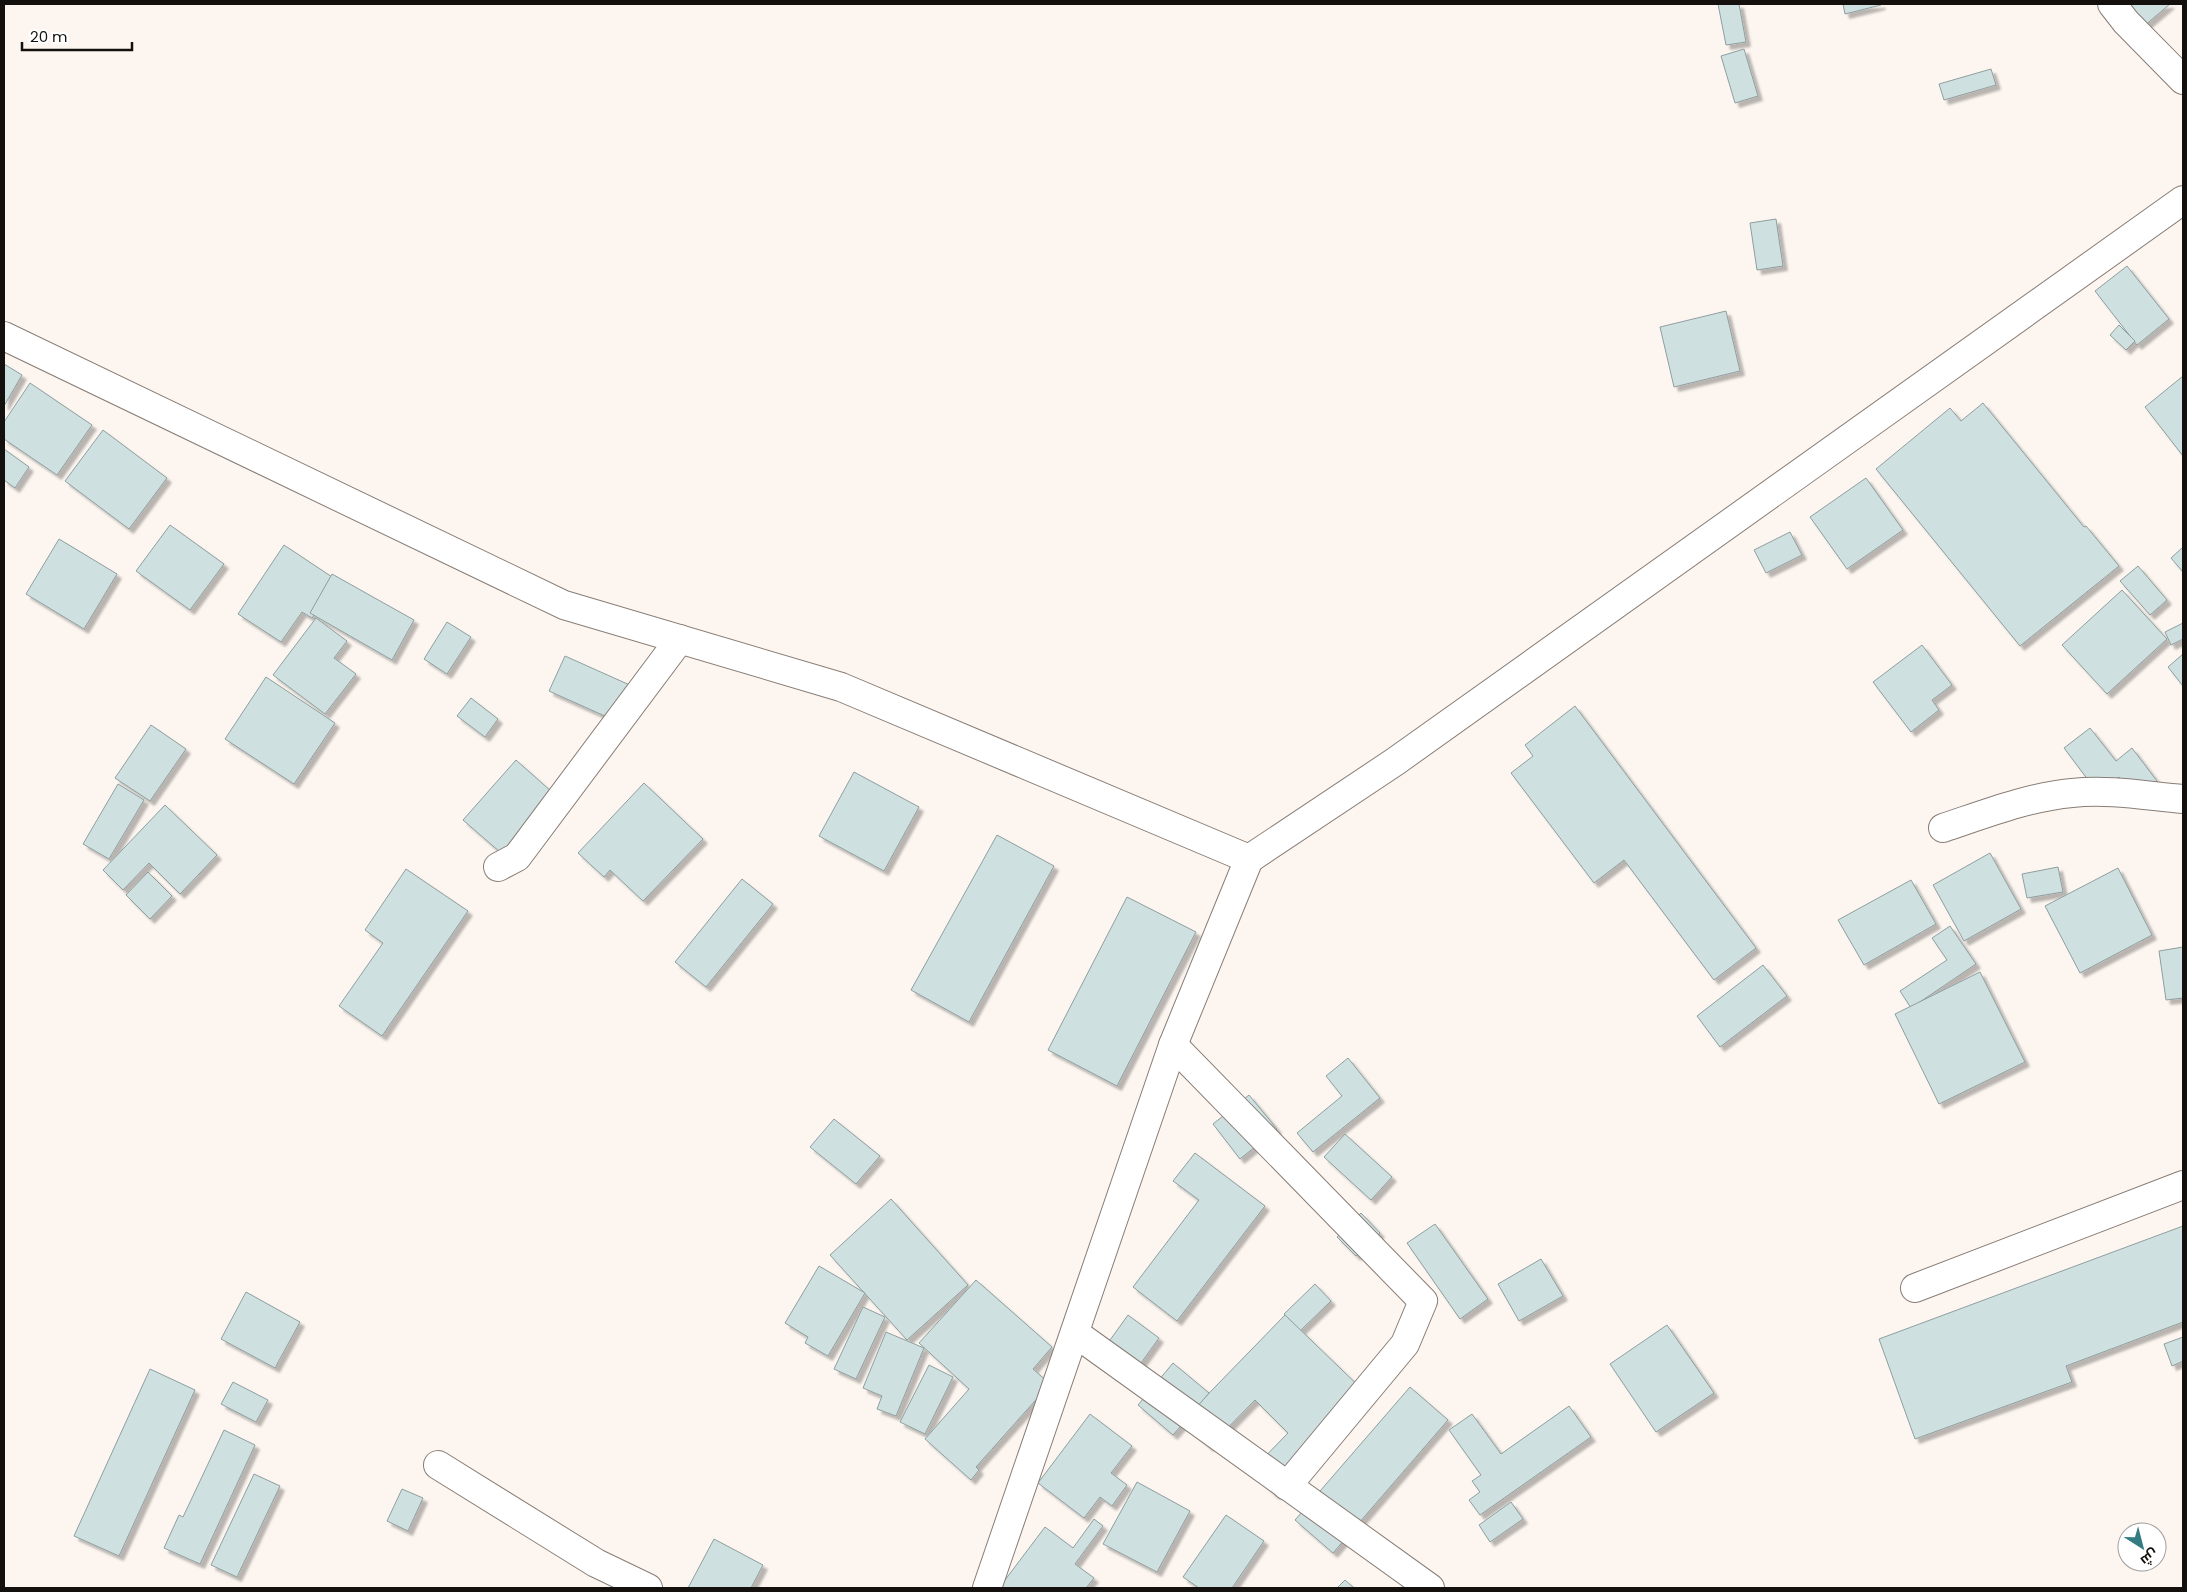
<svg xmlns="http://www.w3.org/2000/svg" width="2187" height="1592" font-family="Poppins,Cairo,sans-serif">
	<defs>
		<filter id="shadow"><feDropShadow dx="4.5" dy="4.5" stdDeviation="1" flood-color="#0004"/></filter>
	</defs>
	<rect width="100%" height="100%" fill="#fdf6f0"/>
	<g fill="#cfe0e1" stroke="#8e9e9f" filter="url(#shadow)">
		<polygon points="1718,4 1739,4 1746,42 1726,45"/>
		<polygon points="1843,4 1881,4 1881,5 1845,14"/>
		<polygon points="2113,4 2170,4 2137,32"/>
		<polygon points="1744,49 1758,96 1735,103 1721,56"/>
		<polygon points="1991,69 1996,85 1944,100 1939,84"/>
		<polygon points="1776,219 1783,266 1757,270 1750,223"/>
		<polygon points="2127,266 2169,319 2137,345 2095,291"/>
		<polygon points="1726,311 1740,371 1674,387 1660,327"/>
		<polygon points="2119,325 2135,341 2126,350 2110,335"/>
		<polygon points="4,364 22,375 4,406"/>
		<polygon points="2183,376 2183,456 2145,407"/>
		<polygon points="30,383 92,425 57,475 4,439 4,422"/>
		<polygon points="1983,403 2084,527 2086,526 2119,566 2020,646 1876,469 1950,408 1961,421"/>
		<polygon points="103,430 167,478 129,529 65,481"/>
		<polygon points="4,449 29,467 15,488 4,480"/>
		<polygon points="1866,478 1903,530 1847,569 1810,517"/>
		<polygon points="170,525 224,564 190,610 136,571"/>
		<polygon points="1790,532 1802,555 1766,573 1754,550"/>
		<polygon points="59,539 117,574 84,629 26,594"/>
		<polygon points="284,545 338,581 312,618 302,612 281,642 238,614"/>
		<polygon points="2183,547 2183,572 2171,558"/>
		<polygon points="2138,566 2167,600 2150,615 2120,581"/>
		<polygon points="332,574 414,620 392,660 310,613"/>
		<polygon points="2122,590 2167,639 2107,694 2062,645"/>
		<polygon points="316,618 347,641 334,658 356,674 325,714 273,675"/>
		<polygon points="447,622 471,637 447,674 424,659"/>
		<polygon points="2183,623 2183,639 2171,645 2165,632"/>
		<polygon points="1922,645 1952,685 1932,700 1939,710 1911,732 1873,682"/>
		<polygon points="2183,654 2183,686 2168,667"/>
		<polygon points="565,656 632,686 616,721 549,691"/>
		<polygon points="266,677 335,723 294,784 225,739"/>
		<polygon points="471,698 498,719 485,737 457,716"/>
		<polygon points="1575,706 1756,948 1714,980 1624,860 1594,883 1511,773 1533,756 1525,745"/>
		<polygon points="151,725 186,749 150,801 115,778"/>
		<polygon points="2090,728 2116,761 2132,748 2157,781 2135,798 2119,777 2098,793 2064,748"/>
		<polygon points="516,760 561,800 508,859 463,820"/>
		<polygon points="854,772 919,807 884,871 819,836"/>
		<polygon points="644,783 703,839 643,901 610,870 604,877 578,853"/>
		<polygon points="118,784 144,800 109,859 83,844"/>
		<polygon points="165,805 217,855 180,894 149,863 123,890 103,870"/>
		<polygon points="997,835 1054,866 969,1022 911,990"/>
		<polygon points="1990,853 2021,909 1964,941 1933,885"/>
		<polygon points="2058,867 2063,892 2027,898 2022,874"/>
		<polygon points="2118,868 2152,935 2080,973 2045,906"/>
		<polygon points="406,869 468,911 382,1036 339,1006 383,943 365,930"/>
		<polygon points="148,872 172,896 150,919 126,895"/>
		<polygon points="742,879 773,904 706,987 675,962"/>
		<polygon points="1911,880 1936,924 1864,965 1838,920"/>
		<polygon points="1127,897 1196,932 1117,1086 1048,1050"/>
		<polygon points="1950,926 1976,964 1911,1008 1900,991 1947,960 1932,938"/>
		<polygon points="2183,947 2183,998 2166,1000 2159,951"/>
		<polygon points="1763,965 1787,996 1720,1047 1697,1016"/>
		<polygon points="1980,972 2025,1062 1939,1104 1895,1014"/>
		<polygon points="1348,1058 1380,1098 1313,1152 1297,1133 1342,1096 1326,1076"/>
		<polygon points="1249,1095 1277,1129 1240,1159 1213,1124"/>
		<polygon points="834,1119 880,1156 856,1184 810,1147"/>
		<polygon points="1345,1134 1392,1177 1371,1200 1324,1157"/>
		<polygon points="1195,1153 1265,1206 1177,1321 1133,1287 1199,1200 1173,1181"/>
		<polygon points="891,1199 968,1285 907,1340 830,1255"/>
		<polygon points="1361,1213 1380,1233 1356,1256 1337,1237"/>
		<polygon points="1435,1224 1488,1299 1460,1319 1407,1243"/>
		<polygon points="2183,1226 2183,1322 2066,1366 2072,1382 1915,1439 1879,1339"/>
		<polygon points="1541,1259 1563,1296 1519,1321 1498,1284"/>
		<polygon points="819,1266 865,1293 828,1356 805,1343 808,1337 785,1323"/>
		<polygon points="976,1280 1052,1347 1033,1369 1050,1384 976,1467 979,1470 971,1480 925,1439 969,1389 919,1343"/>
		<polygon points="1315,1284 1331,1301 1300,1331 1284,1314"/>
		<polygon points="246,1292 300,1322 275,1368 221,1339"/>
		<polygon points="863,1307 885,1317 856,1379 834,1369"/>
		<polygon points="1128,1315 1159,1338 1131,1377 1100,1354"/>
		<polygon points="1285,1315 1370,1397 1275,1495 1251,1471 1288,1433 1255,1400 1209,1447 1182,1421"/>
		<polygon points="1667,1325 1714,1393 1656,1432 1610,1364"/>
		<polygon points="886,1332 924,1348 896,1416 877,1409 882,1396 863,1388"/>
		<polygon points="2183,1337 2183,1361 2172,1366 2164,1344"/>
		<polygon points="1173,1363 1209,1393 1173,1435 1138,1405"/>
		<polygon points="929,1365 953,1377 925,1434 900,1422"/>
		<polygon points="150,1369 195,1390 119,1556 74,1536"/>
		<polygon points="233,1382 268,1400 256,1422 221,1404"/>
		<polygon points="1410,1387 1448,1420 1333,1553 1295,1520"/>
		<polygon points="1569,1406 1591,1437 1480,1515 1469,1500 1480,1492 1472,1481 1481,1475 1449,1430 1472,1414 1501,1454"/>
		<polygon points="1090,1414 1132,1446 1111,1473 1127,1485 1112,1506 1100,1497 1084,1518 1038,1483"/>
		<polygon points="224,1430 255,1445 200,1564 164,1548 179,1515 183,1517"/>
		<polygon points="254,1474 280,1486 237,1577 211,1565"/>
		<polygon points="1137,1482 1190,1511 1157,1572 1103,1544"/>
		<polygon points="402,1489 423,1498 408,1531 387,1521"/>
		<polygon points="1511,1502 1523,1519 1490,1542 1479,1525"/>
		<polygon points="1226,1515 1264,1541 1232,1588 1199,1588 1183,1577"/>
		<polygon points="1094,1519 1103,1526 1075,1564 1094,1578 1086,1588 999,1588 1045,1527 1073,1548"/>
		<polygon points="714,1539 763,1565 751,1588 688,1588"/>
		<polygon points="1345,1580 1354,1588 1337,1588"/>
	</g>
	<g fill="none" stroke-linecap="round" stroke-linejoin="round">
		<defs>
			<g id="minor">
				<polyline points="2112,4 2126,22 2183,80"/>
				<polyline points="4,336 564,605 841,687 1249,859 1396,761 2183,200"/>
				<path d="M1943 828C1985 814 2028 797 2072 793 2109 789 2147 796 2183 799"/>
				<polyline points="498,867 517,857 680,639"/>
				<polyline points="1173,1045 1423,1301 1405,1344 1287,1486"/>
				<polyline points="1915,1288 2183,1185"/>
				<polyline points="1075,1333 1430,1588"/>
				<polyline points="438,1465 596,1563 648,1588"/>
				<polyline points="987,1588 1173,1045 1249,859"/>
			</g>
		</defs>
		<use href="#minor" stroke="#887d76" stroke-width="30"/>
		<use href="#minor" stroke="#fff" stroke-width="28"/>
	</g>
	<rect width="2187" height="1592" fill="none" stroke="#14100d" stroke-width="10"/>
	<g transform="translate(2142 1547) rotate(144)"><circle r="24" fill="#ffffff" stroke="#a19f9e"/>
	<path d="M0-4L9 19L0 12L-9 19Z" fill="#337c81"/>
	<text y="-8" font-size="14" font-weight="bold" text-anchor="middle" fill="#14100d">ش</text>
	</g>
	<path d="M22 42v8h110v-8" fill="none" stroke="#14100d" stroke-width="2.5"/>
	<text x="30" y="42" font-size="15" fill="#14100d" stroke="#ffffff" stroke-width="4" paint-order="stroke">20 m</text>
</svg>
